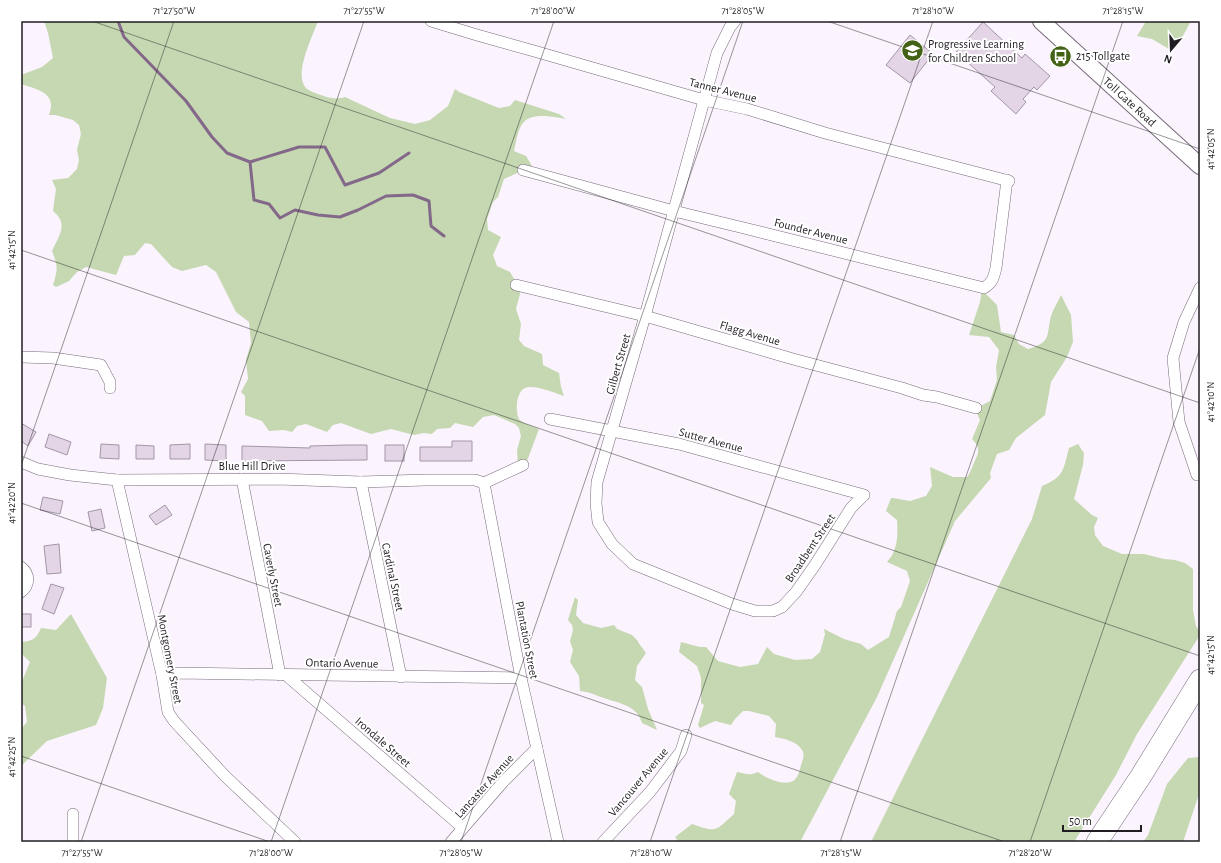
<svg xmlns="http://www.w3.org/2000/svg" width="1221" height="863" font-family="'Alegreya Sans',sans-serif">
	<rect width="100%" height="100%" fill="#fbf3fd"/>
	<g fill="#c5d8b2">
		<path d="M44 21H318C313 36 292 76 307 89 310 91 315 93 318 94 328 98 336 100 345 97L390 118 415 124 430 120 448 106 455 89 459 92 499 108 510 106 515 100 559 114 566 119C553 117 529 111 521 126 517 133 516 143 514 151L526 156 532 166 504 179 498 197 493 202 487 219 488 230 501 237 493 255 497 266 510 272 516 282 522 286 516 309 521 324 519 340 524 346 542 354 543 365 559 373 561 387 564 396C555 393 533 384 525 388 516 392 515 412 519 419 523 424 533 426 539 429L527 461 518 466 517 450 521 436 519 428 515 424 494 415 483 417 473 427 455 423 450 428 437 429 432 434 424 433 414 435 391 429 371 434 341 423 333 425 327 432 306 424 297 426 292 432 284 430 269 431 262 421 245 415V396L241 392 248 379 246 360 251 343 249 322 236 312 216 272 206 265 182 271 172 267 151 244 145 243 135 255 124 256 116 275 86 267 77 272 69 281 56 287 53 285C58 269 58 267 52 251 59 235 69 224 53 211L56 189 52 180 68 178 77 169 79 160 77 150 81 134 79 125 73 120 55 115H49C50 112 51 108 51 105 51 91 32 88 21 84V75L42 67 53 58 48 33Z"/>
		<polygon points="1144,21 1191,21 1178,45 1174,48 1169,49 1152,39 1137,36 1145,23"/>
		<path d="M982 290 997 305 1001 332 1014 335 1019 344 1028 349C1052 342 1046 336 1051 316 1053 309 1058 302 1061 295L1071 315 1073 342 1067 357 1051 382 1045 415 1016 438 1009 450 997 454 990 473 991 478 955 521 877 697 800 842H679L675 837 692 824C718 833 715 831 734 814L736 801 729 794 737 772C746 774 750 776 758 772 766 778 783 786 793 781 798 778 800 770 801 765 803 760 805 754 802 750 797 741 784 739 775 737L776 724 769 716 749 711H743L735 719 731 725 715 721 700 728 698 725 704 705 701 703V678L697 666 679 652 681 642 700 647H706L718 661 740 667 758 664 767 647 774 654 795 660 812 659 820 652 825 634 824 629 844 639 861 644 868 650 889 637 897 611 901 607 910 581 907 571 887 562C898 550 898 535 897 520L886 511 891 498H893L910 501 926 496 932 486 930 467 953 477H967C970 473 971 470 973 465 978 454 982 449 972 439L980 420 975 409 990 401 997 380 996 367 999 350 989 337 969 335 980 302Z"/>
		<path d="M1078 444 1084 453 1083 465 1074 499 1092 515 1098 518 1094 527 1095 535 1103 546 1122 554H1144L1164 559 1175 560 1185 563 1193 569V610L1196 626 1200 632V635L1137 734 1116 775 1074 842H871L1032 519 1042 486C1065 476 1063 470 1069 448Z"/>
		<path d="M575 597 578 600 576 615 583 623 601 628 614 625 617 629 632 635 638 641V642L646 653 637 666 635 680 642 687 648 709 657 730 642 723C637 704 616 703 601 697 593 694 589 692 580 691L579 676 570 662 573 650 570 641 573 630 572 625 568 620Z"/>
		<path d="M71 614 107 678 103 708 96 725 47 741 22 765 21 729 27 722 25 706 21 703V684L30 662 21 653V642C33 641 36 639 41 628L56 630Z"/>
		<polygon points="1200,757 1200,791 1183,842 1143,842 1148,835 1167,784 1188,758"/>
	</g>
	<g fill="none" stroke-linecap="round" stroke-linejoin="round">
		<g stroke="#84688a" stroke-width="3">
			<polyline points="118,21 124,37 186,101 212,137 227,153 250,162 299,147 325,147 345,185 379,173 409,153"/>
			<polyline points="250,162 254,200 269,204 280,218 295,210 318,215 340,217 358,210 386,196 413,195 429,201 431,226 444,236"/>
		</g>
	</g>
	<g fill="#e4d5e6" stroke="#a396a6">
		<polygon points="983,22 1022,58 1025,54 1050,76 1037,90 1034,87 1023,99 1026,102 1016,114 991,91 995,87 956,52"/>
		<polygon points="910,35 933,54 910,83 886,65"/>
		<polygon points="21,423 36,432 28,446 21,441"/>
		<polygon points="49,434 71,442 67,455 45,447"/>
		<polygon points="452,441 472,441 472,461 420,461 420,447 452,447"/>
		<polygon points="101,444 119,445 119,459 100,458"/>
		<polygon points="190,444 190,459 170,459 170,445"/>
		<polygon points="205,444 226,445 226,461 205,460"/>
		<polygon points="136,445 154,446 154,459 136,459"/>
		<polygon points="347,445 367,445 367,460 242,461 242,446 310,448 310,446"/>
		<rect x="385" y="445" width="19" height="16"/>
		<polygon points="43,497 63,501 60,514 40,510"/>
		<polygon points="165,505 172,515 156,525 149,516"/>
		<polygon points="101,509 105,528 92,531 88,512"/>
		<polygon points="59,544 61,573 47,574 44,546"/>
		<polygon points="51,584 64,588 54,614 42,609"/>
		<rect x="21" y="614" width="10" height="13"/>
	</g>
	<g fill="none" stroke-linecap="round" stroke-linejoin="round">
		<defs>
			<g id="street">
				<polyline points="431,21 477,35 534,51 704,100 747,109 825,133 1009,181"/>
				<path d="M523 170 674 211 744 228 984 288C993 282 993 279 996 268L1007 180"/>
				<polyline points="516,285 645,316 793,359 902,388 923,395 937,397 976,408"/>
				<polyline points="21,357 53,358 101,365 110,382 110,388"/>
				<polyline points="550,419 679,444 864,495 851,508 815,565 796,592 782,607 773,611 755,611 732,604 633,564 612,544 598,522 596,503 597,482 645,316 717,53 730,27 735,21"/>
				<polyline points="21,462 38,469 70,475 117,480 278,479 361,482 426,480 475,480 484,483"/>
				<polyline points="1197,475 1179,422 1173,358 1184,322 1200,288"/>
				<polyline points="242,479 280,675"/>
				<polyline points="117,480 162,675 168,712 174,721 225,776 295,842"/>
				<polyline points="361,482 401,677"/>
				<polyline points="484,483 521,678 558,842"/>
				<polyline points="484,483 523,465"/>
				<path d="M21 567C30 574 30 585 21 592"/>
				<polyline points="162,675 178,673 521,678"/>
				<polyline points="286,675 463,828"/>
				<polyline points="73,842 73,814"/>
				<polyline points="451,842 503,782 537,748"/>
				<polyline points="603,842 650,792 681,751 686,735"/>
			</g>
			<g id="secondary">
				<path id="s1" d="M1041 21 1200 166"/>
			</g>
			<polyline id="highway" points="1097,842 1141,776 1200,680"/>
		</defs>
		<use href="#street" stroke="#786b7b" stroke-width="12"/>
		<use href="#secondary" stroke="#786b7b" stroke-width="18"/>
		<use href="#highway" stroke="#786b7b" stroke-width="22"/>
		<use href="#street" stroke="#fff" stroke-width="11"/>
		<use href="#secondary" stroke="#fff" stroke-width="16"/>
		<use href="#highway" stroke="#fff" stroke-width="21"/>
	</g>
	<path fill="none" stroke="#211c22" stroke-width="1" stroke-opacity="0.45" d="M92 21 1200 403M827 21 1200 149M21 250 1200 656M21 466 174 21M21 503 1005 842M21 756 270 842M81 842 364 21M271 842 554 21M461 842 743 21M650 842 933 21M840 842 1123 21M1030 842 1200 348"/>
	<defs>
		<symbol id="school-disc" viewBox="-11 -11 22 22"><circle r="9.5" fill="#436215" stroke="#fff"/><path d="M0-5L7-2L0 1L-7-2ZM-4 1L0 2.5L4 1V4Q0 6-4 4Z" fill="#fff"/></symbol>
		<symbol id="bus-disc" viewBox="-11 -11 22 22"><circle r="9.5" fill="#436215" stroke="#fff"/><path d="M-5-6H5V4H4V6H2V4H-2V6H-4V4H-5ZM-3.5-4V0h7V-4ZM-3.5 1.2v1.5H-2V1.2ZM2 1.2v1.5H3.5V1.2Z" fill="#fff"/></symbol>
	</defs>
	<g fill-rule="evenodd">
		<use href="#school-disc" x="900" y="38" width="25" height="25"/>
		<use href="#bus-disc" x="1048" y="44" width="25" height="25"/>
	</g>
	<g text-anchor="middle" stroke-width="4" stroke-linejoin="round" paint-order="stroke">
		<g font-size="12" fill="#211c22" stroke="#fff" text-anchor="start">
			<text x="928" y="48">Progressive Learning<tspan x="928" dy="14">for Children School</tspan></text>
			<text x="1076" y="60">215 Tollgate</text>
		</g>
		<g font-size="12" fill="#211c22" stroke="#fff">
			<text transform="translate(723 90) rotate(14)" y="4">Tanner Avenue</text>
			<text dy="4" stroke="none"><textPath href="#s1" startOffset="120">Toll Gate Road</textPath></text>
			<text transform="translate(811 231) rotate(14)" y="4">Founder Avenue</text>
			<text transform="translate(750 333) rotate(16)" y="4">Flagg Avenue</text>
			<text transform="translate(618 364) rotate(-74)" y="4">Gilbert Street</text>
			<text transform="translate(711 440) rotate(15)" y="4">Sutter Avenue</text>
			<text x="252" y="470">Blue Hill Drive</text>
			<text transform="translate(810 548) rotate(-56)" y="4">Broadbent Street</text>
			<text transform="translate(273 575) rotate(79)" y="4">Caverly Street</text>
			<text transform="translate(393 577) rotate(78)" y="4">Cardinal Street</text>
			<text transform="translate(527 640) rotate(79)" y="4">Plantation Street</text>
			<text transform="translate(170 659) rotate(79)" y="4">Montgomery Street</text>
			<text transform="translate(342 663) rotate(1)" y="4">Ontario Avenue</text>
			<text transform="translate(383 742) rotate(41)" y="4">Irondale Street</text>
			<text transform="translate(638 782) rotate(-50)" y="4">Vancouver Avenue</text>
			<text transform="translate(484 786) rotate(-48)" y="4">Lancaster Avenue</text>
		</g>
	</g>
	<rect width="1221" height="863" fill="none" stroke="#ffffff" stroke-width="44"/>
	<g transform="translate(1171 50) rotate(199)" stroke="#ffffff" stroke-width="3" paint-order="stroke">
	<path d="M0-3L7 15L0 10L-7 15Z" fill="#211c22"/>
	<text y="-6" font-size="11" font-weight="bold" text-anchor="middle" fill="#211c22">N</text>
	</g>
	<path d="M1063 825v6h78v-6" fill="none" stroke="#211c22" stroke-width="2"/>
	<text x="1069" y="825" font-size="12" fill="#211c22" stroke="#ffffff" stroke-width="3" paint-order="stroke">50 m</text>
	<rect x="22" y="22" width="1177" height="819" fill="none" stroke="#211c22" stroke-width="1.5"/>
	<g font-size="10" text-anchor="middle" fill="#211c22">
		<text x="174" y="14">71°27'50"W</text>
		<text x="364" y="14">71°27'55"W</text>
		<text x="553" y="14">71°28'00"W</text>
		<text x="743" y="14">71°28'05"W</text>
		<text x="933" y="14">71°28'10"W</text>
		<text x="1123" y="14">71°28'15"W</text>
		<text transform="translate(1210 149) rotate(-90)" y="4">41°42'05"N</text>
		<text transform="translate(11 250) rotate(-90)" y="4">41°42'15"N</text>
		<text transform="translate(1210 402) rotate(-90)" y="4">41°42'10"N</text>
		<text transform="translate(11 503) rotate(-90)" y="4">41°42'20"N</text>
		<text transform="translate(1210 655) rotate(-90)" y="4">41°42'15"N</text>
		<text transform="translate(11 757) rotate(-90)" y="4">41°42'25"N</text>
		<text x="82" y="856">71°27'55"W</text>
		<text x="271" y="856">71°28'00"W</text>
		<text x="461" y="856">71°28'05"W</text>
		<text x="651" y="856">71°28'10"W</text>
		<text x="841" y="856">71°28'15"W</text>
		<text x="1030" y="856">71°28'20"W</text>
	</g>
</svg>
